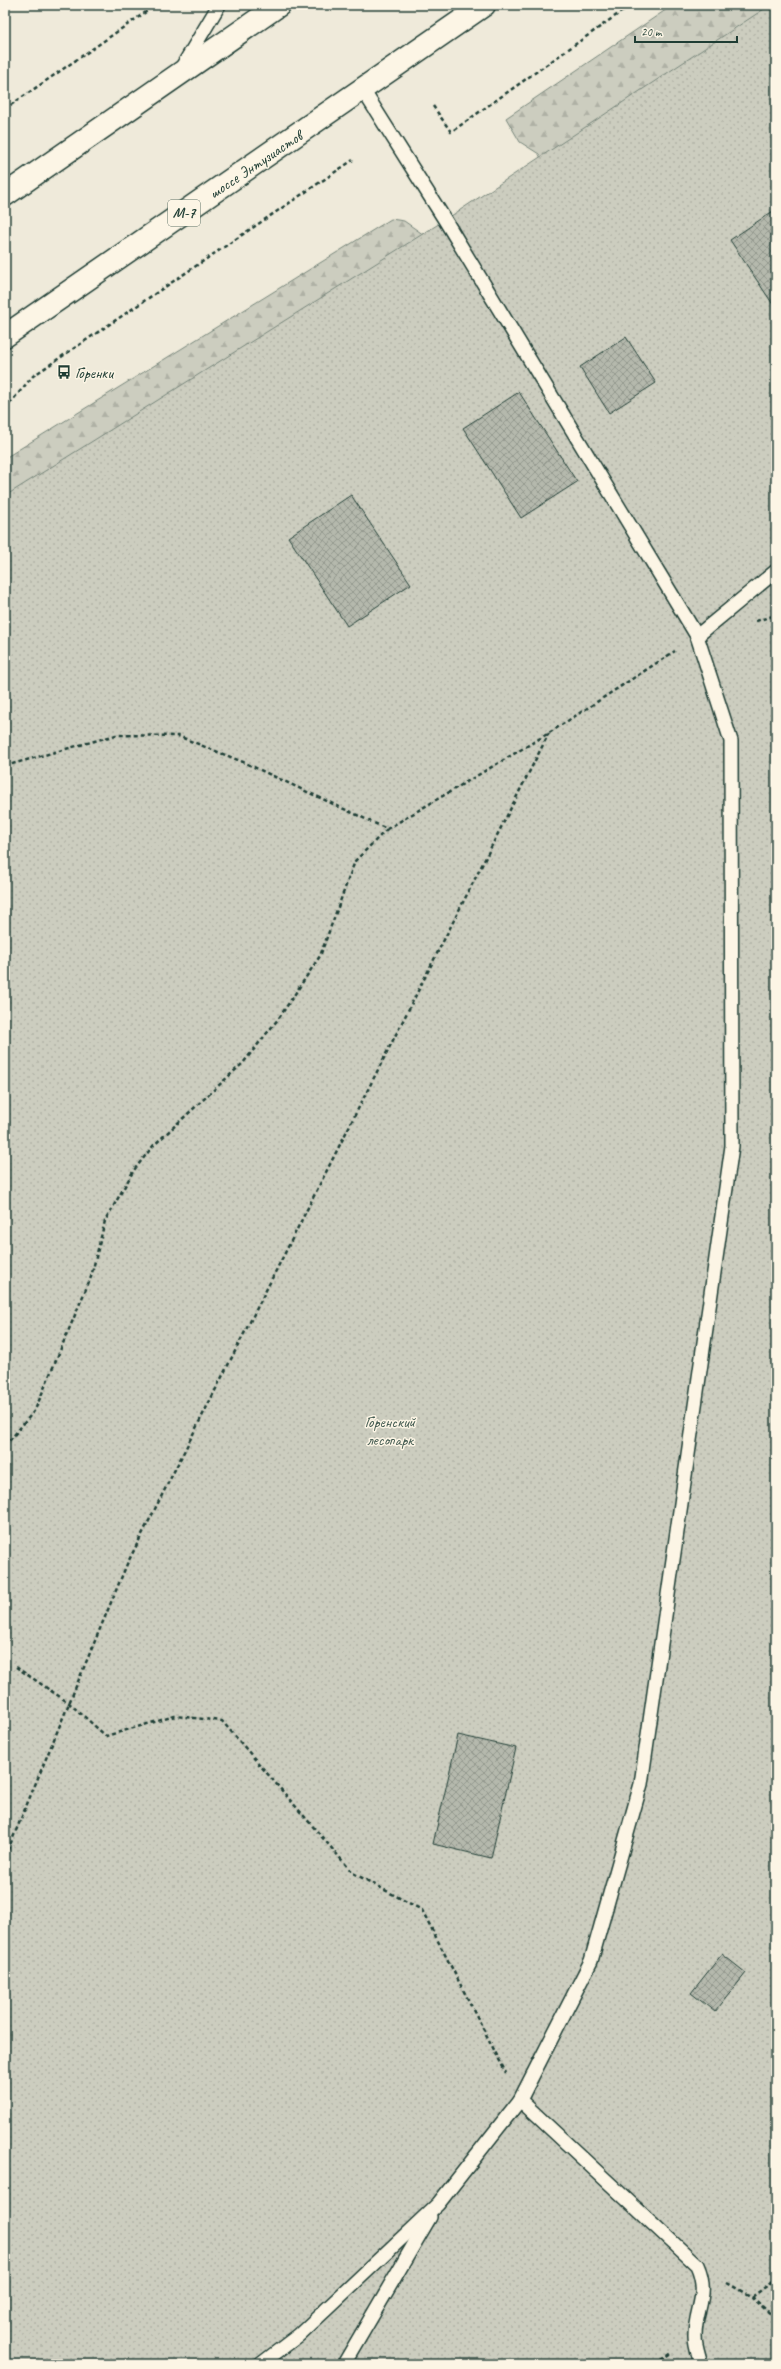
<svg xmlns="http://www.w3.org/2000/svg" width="781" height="2369" font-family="Caveat,sans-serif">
	<defs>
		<pattern id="forest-firs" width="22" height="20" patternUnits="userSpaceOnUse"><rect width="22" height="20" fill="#cccdbf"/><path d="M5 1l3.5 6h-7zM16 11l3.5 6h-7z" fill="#afb1a5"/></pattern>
		<pattern id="park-dots" width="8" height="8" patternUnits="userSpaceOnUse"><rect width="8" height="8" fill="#cccdbf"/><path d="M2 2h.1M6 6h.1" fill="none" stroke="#afb1a5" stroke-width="1.8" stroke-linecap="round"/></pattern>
		<pattern id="building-cross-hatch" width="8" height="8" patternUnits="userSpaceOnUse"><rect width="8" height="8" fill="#b5b9ad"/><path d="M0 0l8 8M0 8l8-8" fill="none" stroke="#93988e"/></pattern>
	</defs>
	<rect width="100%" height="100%" fill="#efeada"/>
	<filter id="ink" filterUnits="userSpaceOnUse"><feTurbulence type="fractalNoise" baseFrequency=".025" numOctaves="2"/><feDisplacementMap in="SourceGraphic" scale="8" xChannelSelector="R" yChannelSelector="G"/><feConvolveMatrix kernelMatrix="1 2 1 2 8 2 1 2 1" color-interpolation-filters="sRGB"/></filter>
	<g filter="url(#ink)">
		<g fill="url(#forest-firs)" stroke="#76857a">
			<polygon points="673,5 776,5 556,193 539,154 520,142 506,118"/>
			<polygon points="391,219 404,221 427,237 5,614 5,458"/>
		</g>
		<polygon fill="url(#park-dots)" stroke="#76857a" points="770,5 776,5 776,2364 5,2364 5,496 445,220"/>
		<g fill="url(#building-cross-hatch)" stroke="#1f3d34">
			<polygon points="776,209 776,309 730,240"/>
			<polygon points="626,337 656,383 609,413 580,367"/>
			<polygon points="519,392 577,482 521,518 463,428"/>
			<polygon points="351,495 411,584 347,626 288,537"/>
			<polygon points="458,1735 516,1748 491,1858 433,1844"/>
			<polygon points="722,1954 746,1973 715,2012 691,1993"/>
		</g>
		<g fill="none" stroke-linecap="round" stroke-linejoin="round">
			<defs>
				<g id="lane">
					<polyline points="182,67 219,5"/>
					<polyline points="697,636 776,571"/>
					<path d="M520 2100 697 2265C710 2294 695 2309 695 2336 695 2345 699 2355 701 2364"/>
					<polyline points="261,2364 299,2335 438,2204 520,2100 591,1961 641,1784 732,1146 731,741 697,636 445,220 363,90"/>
					<polyline points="344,2364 430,2217"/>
				</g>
				<g id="highway">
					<polyline points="5,195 279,5"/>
					<polyline points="5,336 484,5"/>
				</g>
			</defs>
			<use href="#lane" stroke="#1f3d34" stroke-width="16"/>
			<use href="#highway" stroke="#1f3d34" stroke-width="25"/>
			<g stroke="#1f3d34" stroke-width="2.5" stroke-dasharray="4 3" stroke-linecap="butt">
				<polyline points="433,106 451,132 631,5"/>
				<polyline points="5,109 156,5"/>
				<polyline points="5,409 33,376 353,160"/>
				<polyline points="756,621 776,615"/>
				<polyline points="5,766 116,735 178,736 243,762 387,829 549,733 675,651"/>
				<polyline points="5,1446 35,1410 91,1277 105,1221 134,1170 153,1146 243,1063 279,1018 320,956 355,861 387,829"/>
				<polyline points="16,1667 69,1703 106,1736 175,1716 222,1721 353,1873 422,1910 506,2073"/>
				<polyline points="5,1857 127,1564 549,733"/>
				<polyline points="727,2283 752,2297 776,2319"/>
				<polyline points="752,2297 776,2279"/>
				<polyline points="656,2364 672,2353"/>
			</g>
			<use href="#lane" stroke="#fcf5e5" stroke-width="13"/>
			<use href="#highway" stroke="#fcf5e5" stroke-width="22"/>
		</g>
	</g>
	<defs>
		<symbol id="bus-bare" viewBox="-9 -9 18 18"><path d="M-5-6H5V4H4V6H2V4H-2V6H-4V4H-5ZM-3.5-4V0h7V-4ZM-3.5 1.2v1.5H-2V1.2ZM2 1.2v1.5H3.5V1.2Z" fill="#1f3d34" stroke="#fcf5e5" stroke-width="2.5" paint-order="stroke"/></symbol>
	</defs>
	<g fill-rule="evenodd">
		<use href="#bus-bare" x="54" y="362" width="20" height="20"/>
	</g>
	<g text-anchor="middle" stroke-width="3" stroke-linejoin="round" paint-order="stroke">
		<rect fill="#fcf5e5" stroke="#617469" stroke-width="1" x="168" y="200" width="32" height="26" rx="3"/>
		<g font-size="15" font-weight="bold" fill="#1f3d34">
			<text x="184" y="218">М-7</text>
		</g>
		<g font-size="16" fill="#1f3d34" stroke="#fcf5e5">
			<text transform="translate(255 164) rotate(-34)" y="6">шоссе Энтузиастов</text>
		</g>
		<g font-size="16" fill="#1f3d34" stroke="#fcf5e5" text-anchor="start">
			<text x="75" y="378">Горенки</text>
		</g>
		<g font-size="16" fill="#425a50" stroke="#fcf5e5">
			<text x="390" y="1427">Горенский<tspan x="390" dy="18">лесопарк</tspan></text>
		</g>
	</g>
	<rect width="781" height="2369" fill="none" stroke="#fcf5e5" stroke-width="20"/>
	<rect x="10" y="10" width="761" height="2349" fill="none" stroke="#1f3d34" stroke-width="1.5" filter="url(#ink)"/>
	<path d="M635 36v6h102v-6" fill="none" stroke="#1f3d34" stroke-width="2"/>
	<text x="641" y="36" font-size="12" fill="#1f3d34" stroke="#fcf5e5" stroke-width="3" paint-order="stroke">20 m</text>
</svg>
